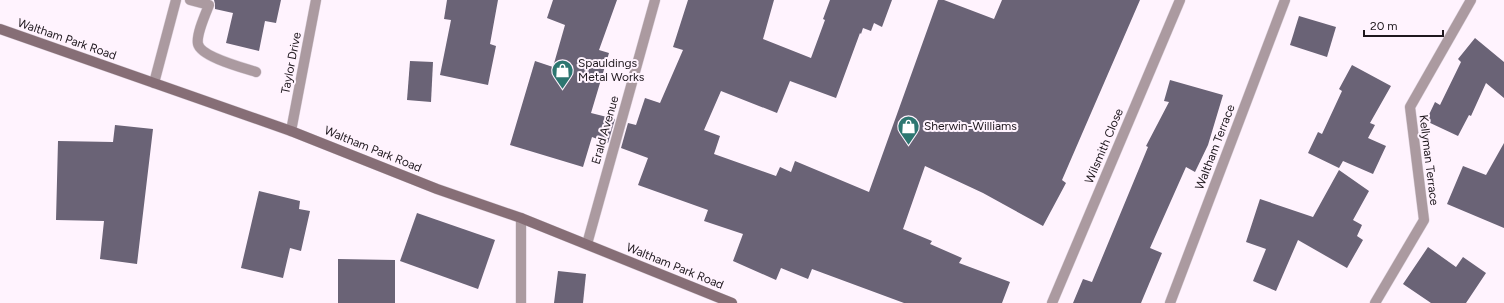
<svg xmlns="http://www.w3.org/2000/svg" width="1504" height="303" font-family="Figtree,sans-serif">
	<rect width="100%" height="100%" fill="#fff3fe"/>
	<g fill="#6a6376">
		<polygon points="214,0 281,0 276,23 265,21 259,51 226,43 233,13 215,9 215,4"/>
		<polygon points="447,0 498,0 490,44 496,46 488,85 440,75 451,20 444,19"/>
		<polygon points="553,0 617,0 599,50 609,53 591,113 615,119 608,143 592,137 583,167 510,145 535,61 553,67 565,25 547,18"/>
		<polygon points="688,0 774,0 763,39 811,58 825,20 823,19 830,0 892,0 882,27 874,23 871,31 863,28 861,34 860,33 836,98 790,81 777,113 721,91 704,130 720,136 714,154 776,176 780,167 791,172 795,161 869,192 938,0 944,0 994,19 1002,0 1140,0 1062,180 1066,183 1043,226 983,193 925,166 903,229 932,241 930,244 962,258 959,263 1010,282 1002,303 904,303 812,269 808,279 781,268 776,280 733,261 743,234 704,221 708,210 638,185 648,158 621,148 628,123 636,125 645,98 660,103 683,50 673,47"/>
		<polygon points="1299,16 1336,27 1327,57 1290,45"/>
		<polygon points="1475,38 1504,62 1504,98 1486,83 1471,116 1469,115 1458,136 1426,121 1435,102 1440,105 1461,62 1458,59"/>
		<polygon points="410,61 433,62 431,102 407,100"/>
		<polygon points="1352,65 1391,86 1370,123 1375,125 1368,138 1386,146 1373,174 1343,161 1339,168 1308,153 1318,132 1322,134 1342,91 1339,89"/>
		<polygon points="1170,80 1223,95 1208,145 1195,172 1186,167 1150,248 1162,253 1141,303 1073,303 1083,279 1092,282 1148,147 1146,146 1169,102 1164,101"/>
		<polygon points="115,125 153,129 137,264 100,259 104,221 56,220 58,141 113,142"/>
		<polygon points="1504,143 1504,228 1447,204 1463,166 1486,175"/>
		<polygon points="1339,170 1369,191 1353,220 1362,225 1357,236 1363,240 1347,268 1298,240 1276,291 1253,281 1266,249 1246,242 1260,199 1313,217"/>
		<polygon points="259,191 300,201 299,209 310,211 301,251 290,248 283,278 241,268"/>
		<polygon points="417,213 495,240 478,289 400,261"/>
		<polygon points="1428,247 1456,267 1463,257 1486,273 1466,303 1431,303 1403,284"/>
		<polygon points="338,259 395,260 395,303 338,303"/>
		<polygon points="558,271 586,274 583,303 554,303"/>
	</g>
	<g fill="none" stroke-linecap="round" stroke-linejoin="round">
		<defs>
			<g id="lane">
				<path d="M190 0 209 5C205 15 196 35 198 44 201 57 244 68 256 72"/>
				<polyline points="154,83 176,0"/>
			</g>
			<g id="street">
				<polyline points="291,131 316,0"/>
				<polyline points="521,218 521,303"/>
				<polyline points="587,244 655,0"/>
				<polyline points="1052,303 1180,0"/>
				<polyline points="1170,303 1285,0"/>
				<polyline points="1375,303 1424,220 1410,107 1471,0"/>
			</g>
			<polyline id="secondary" points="0,29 291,131 437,189 521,218 732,303"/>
		</defs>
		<use href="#lane" stroke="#dbd0da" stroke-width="11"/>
		<use href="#street" stroke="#dbd0da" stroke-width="11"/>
		<use href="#secondary" stroke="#dbd0da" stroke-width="11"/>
		<use href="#lane" stroke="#ab9aa0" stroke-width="10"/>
		<use href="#street" stroke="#ab9aa0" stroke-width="10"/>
		<use href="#secondary" stroke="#866e76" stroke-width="10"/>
	</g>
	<defs>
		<symbol id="shop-pin" viewBox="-11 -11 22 30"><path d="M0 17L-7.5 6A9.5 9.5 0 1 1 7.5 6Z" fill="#2d7670" stroke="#fff3fe"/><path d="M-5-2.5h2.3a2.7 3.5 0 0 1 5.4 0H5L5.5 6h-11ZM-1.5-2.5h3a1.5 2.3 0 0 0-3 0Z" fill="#fff"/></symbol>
	</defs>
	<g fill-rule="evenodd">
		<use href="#shop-pin" x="550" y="58" width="25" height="34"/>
		<use href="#shop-pin" x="896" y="114" width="25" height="34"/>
	</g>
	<g text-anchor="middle" stroke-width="4" stroke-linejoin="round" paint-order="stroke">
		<g font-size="12" fill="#1f181e" stroke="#fff3fe">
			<text transform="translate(67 39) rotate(19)" y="4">Waltham Park Road</text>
			<text transform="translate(291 63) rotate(-79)" y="4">Taylor Drive</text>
			<text transform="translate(605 130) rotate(-74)" y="4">Erald Avenue</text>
			<text transform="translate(1104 146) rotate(-67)" y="4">Wilsmith Close</text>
			<text transform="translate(1215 147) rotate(-69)" y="4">Waltham Terrace</text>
			<text transform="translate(373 149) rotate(22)" y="4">Waltham Park Road</text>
			<text transform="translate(1429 160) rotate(83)" y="4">Kellyman Terrace</text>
			<text transform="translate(675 266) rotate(22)" y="4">Waltham Park Road</text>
		</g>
		<g font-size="12" fill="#1f181e" stroke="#fff3fe" text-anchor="start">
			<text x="578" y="67">Spauldings<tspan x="578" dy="14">Metal Works</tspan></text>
			<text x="924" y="130">Sherwin-Williams</text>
		</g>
	</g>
	<path d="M1364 30v6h79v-6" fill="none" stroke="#1f181e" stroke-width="2"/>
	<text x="1370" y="30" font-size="12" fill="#1f181e" stroke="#fff3fe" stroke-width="3" paint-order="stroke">20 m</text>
</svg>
